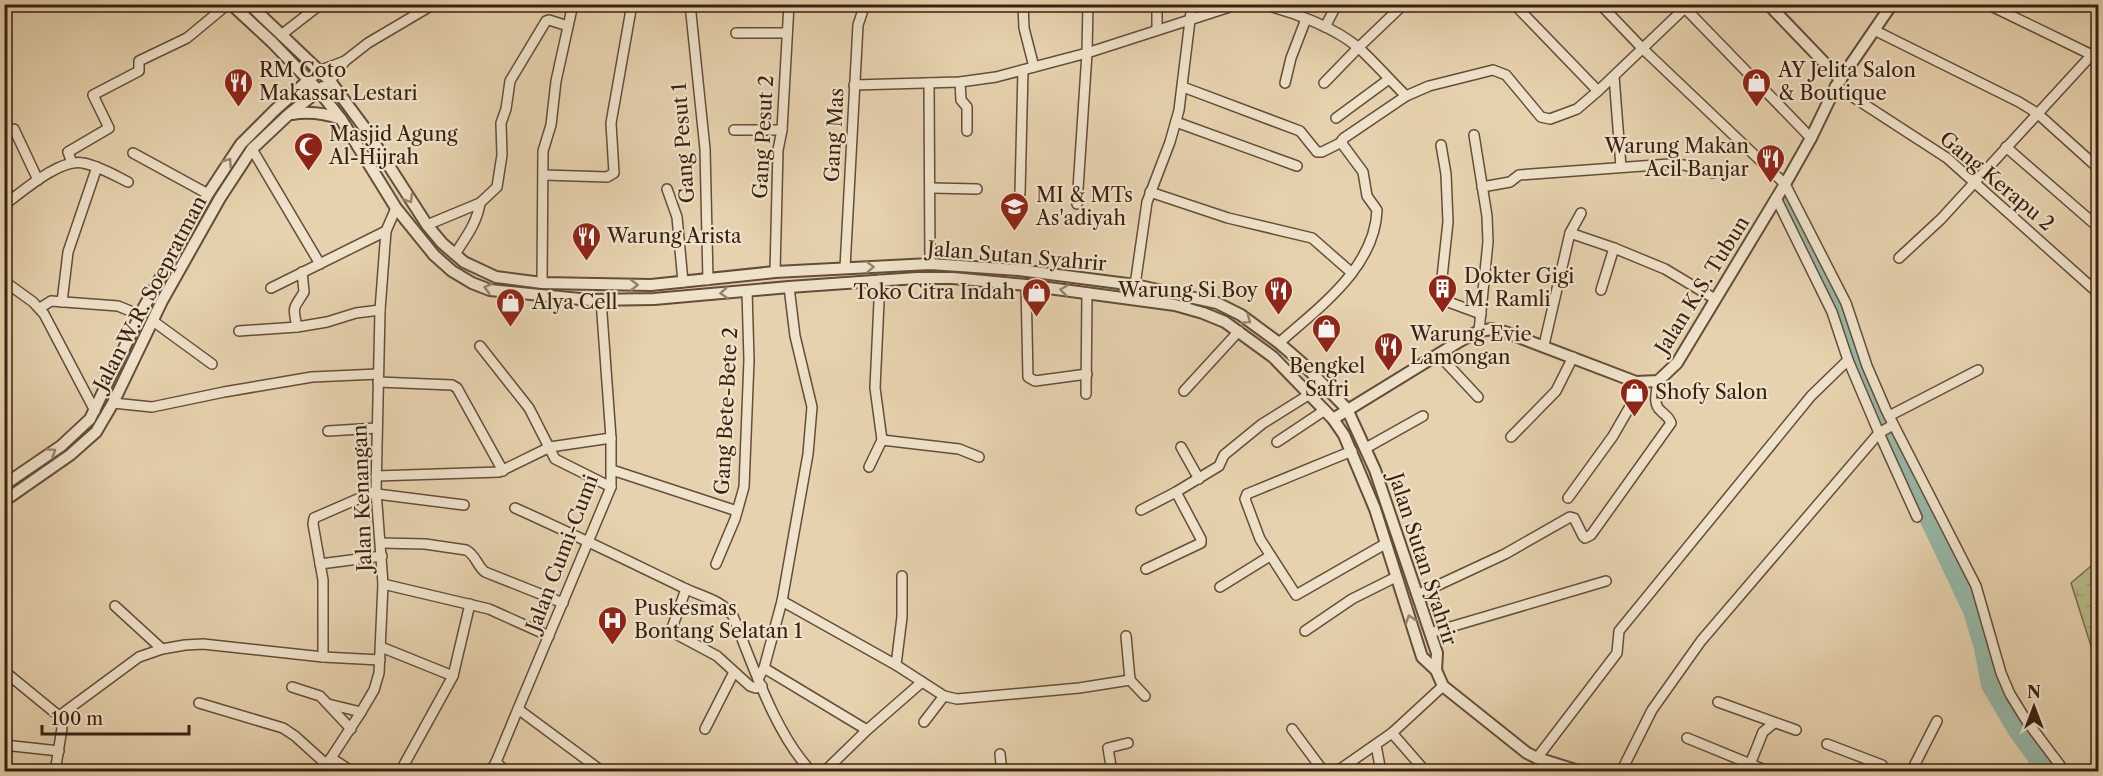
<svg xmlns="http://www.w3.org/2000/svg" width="2103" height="776" font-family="'Libre Caslon Text',serif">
	<defs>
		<pattern id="wetland-marsh" width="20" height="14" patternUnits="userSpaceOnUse" patternTransform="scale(1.5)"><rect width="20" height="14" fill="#b8bb88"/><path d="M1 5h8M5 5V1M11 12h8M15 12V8" fill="none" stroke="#9fa074"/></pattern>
	</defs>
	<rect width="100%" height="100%" fill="#e6d2ae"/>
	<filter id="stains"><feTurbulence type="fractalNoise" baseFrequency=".00333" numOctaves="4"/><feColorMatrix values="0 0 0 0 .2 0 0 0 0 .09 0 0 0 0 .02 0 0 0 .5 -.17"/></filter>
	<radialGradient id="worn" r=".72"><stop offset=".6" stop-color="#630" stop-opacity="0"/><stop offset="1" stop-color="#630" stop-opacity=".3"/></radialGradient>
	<polygon fill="url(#wetland-marsh)" stroke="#796e4d" stroke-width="1.5" points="2098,560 2098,668 2071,583"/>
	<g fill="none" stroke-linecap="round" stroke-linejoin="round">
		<polyline stroke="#96b8a8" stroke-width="18" points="1787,205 1840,307 1857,362 1890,437 1972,611 1983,648 1990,685 2017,731 2047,772"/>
		<defs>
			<g id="minor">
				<polyline points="690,4 705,149 708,280"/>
				<polyline points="1023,4 1024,28 1034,67"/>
				<path d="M1261 4C1293 12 1335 27 1360 49 1376 64 1391 81 1406 96"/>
				<polyline points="1514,4 1598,91"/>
				<polyline points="1600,4 1643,49 1785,184 1846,303 1867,366 1886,410 1976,586 2001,673 2010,694 2026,720 2065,772"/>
				<polyline points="1681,4 1811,138"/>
				<polyline points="1987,4 2092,55"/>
				<polyline points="1325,27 1337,4"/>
				<polyline points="1157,29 1157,4"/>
				<polyline points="1874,30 2019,102 2037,113 2098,168"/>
				<polyline points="736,33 787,33"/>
				<polyline points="281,35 321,4"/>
				<polyline points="321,70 345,61 368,43 434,4"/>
				<polyline points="1614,76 1621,167"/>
				<polyline points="330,81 345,61"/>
				<polyline points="960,82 961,100 967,107 967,131"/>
				<polyline points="929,83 930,264"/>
				<polyline points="1285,83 1291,58 1306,19"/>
				<polyline points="1324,83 1358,48 1404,4"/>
				<polyline points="854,85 960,82 996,77 1087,53 1239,4"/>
				<polyline points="1836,86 1947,158 2098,293"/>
				<polyline points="1183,87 1300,131 1317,152 1322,152 1342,142"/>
				<polyline points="1336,118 1389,79"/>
				<polyline points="1176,122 1297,166"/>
				<polyline points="734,130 782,130"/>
				<polyline points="4,135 14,129 38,180"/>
				<polyline points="1474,135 1487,216 1488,242 1479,331"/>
				<polyline points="1441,145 1446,174 1448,222 1440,296 1443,300 1481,314"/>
				<polyline points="2006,147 2098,227"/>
				<polyline points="252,149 320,264"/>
				<polyline points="133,153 208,194"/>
				<polyline points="72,163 68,152 109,128 93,95 139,71 139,61 187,38 228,4"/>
				<polyline points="544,175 607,177 614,173 611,123 632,4"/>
				<polyline points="1482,187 1510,182 1519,175 1670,164 1684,165 1713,173"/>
				<polyline points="931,188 977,189"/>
				<polyline points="667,189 677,217 683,282"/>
				<polyline points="1150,192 1228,218 1312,238 1352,273"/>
				<polyline points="1020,193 1023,70"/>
				<polyline points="1077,204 1087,53 1088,4"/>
				<path d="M4 205C22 192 60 158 83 163 99 166 114 175 128 182"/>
				<polyline points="427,225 480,203 497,187 502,155 501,123 506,109 510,81 546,21 549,20 568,26"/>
				<polyline points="1570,233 1614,248 1665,269 1715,299"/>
				<path d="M455 254C466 237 477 223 480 203"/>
				<polyline points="1899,258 1941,219 2098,48"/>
				<polyline points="845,268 858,25 865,4"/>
				<polyline points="775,272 778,150 782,130 789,4"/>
				<polyline points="4,281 33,302 44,314 95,411"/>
				<polyline points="542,283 543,151 551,125 556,81 573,4"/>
				<polyline points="1026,285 1028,377 1035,381 1087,374"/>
				<polyline points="1135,285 1147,202 1170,142 1179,110 1192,4"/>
				<polyline points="271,288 386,231"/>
				<polyline points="1601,290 1614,248"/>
				<polyline points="62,302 68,252 97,167"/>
				<polyline points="40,308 51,301 118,306 140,315"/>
				<polyline points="153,321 212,364"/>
				<path d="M297 327C292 304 294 309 304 292L302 272"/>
				<polyline points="239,331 297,327 327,322 356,313 380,310"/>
				<path d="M1279 343C1318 308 1375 268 1377 210L1367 196 1363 172 1343 145 1342 140 1344 138 1406 96 1429 86 1493 70 1506 75 1541 117 1550 119 1577 109 1598 91 1689 4"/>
				<polyline points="1544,345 1570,233 1581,213"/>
				<polyline points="480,346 529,408 555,459 611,487"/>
				<polyline points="1438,354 1478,397"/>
				<polyline points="378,382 452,385 457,388 503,471"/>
				<polyline points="1184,391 1239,331"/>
				<polyline points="1086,394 1087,293"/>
				<polyline points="113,403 152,407 224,392 312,377 378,374"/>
				<polyline points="1889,416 1978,370"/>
				<polyline points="1893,425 1879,433 1917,517"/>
				<polyline points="328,431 377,428"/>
				<polyline points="1511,437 1556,391 1573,357"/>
				<polyline points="882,440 959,449 979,457"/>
				<polyline points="1277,442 1325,410"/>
				<polyline points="1181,447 1199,479"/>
				<polyline points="1366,448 1423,416"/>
				<polyline points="1352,451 1247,494 1245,499 1260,539 1296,595 1385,544"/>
				<polyline points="869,467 882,440 875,388 880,280"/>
				<polyline points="612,470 737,511"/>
				<polyline points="376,476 499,472 550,447 611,438"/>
				<polyline points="377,494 464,505"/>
				<polyline points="1568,498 1613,436 1644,382"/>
				<path d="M515 508C571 533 626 560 682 587 699 596 721 599 733 616 752 663 776 736 812 772"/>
				<polyline points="1141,510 1176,492 1219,466 1224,455 1262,424 1310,394"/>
				<path d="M381 543 425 544 466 550C476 555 477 566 485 572L563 603"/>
				<polyline points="320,564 382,556"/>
				<polyline points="716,564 735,519 744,487 749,360 747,291"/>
				<polyline points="1146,569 1201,543 1201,539 1176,492"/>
				<polyline points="383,584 489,609 549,636"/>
				<polyline points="1220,587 1270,556"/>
				<polyline points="686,589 672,628 674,633 717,656 750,686 756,688 762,686"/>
				<path d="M1417 595 1505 554 1570 517 1574 518 1583 536 1585 538 1591 535 1671 423C1669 417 1666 416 1661 411 1652 404 1657 391 1658 381"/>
				<polyline points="782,601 896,665 944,696 957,699 1079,688 1130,680"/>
				<polyline points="115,606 162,649"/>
				<polyline points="1305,631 1352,599 1396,577"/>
				<polyline points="1430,633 1606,581"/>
				<polyline points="1126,636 1130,680 1145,696"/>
				<polyline points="381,647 453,676 400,772"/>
				<polyline points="323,657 323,580 313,524 314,518 376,491"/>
				<polyline points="896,665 902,617 902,576"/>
				<polyline points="764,668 867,730"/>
				<polyline points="4,671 59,716"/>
				<polyline points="453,676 470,604"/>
				<polyline points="758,679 764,668 782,601 808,454 812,407 795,336 789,287"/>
				<polyline points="292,687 320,696 351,729"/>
				<polyline points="1718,702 1796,730"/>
				<polyline points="199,703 283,728 295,736 326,764"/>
				<polyline points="328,704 361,712"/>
				<polyline points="518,709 603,772"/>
				<polyline points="924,722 944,696"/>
				<polyline points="705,729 734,672"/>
				<polyline points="1292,729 1324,772"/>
				<polyline points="1392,733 1426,772"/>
				<polyline points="1687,738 1770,772"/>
				<polyline points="1827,744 1882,765 1881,772"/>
				<polyline points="4,745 59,751"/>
				<polyline points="1376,745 1381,772"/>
				<polyline points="1000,754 1002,772"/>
				<polyline points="331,758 353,772"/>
				<polyline points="1537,758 1617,653 1619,631 1811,396 1848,360"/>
				<polyline points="496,762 506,772"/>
				<polyline points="55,772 62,728 59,716 139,657 162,649 185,645 203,644 323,657 380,660"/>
				<polyline points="319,772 331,758 361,712 374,690 379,673 383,584 376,491 380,310 386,231 396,208"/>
				<polyline points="490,772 496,762 518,709 611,487 611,438 601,300"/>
				<polyline points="824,772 867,730 922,682"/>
				<polyline points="1112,772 1108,748 1128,743"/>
				<polyline points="1336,772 1392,733 1443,686"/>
				<polyline points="1621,772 1652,710 1701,641 1879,433 1848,360 1832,312 1776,198"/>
				<polyline points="1747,772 1763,732 1774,723"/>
				<polyline points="1911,772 1937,721"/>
			</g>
			<g id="tertiary">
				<polyline points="231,4 272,42 319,91 341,119 396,208 434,255 452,271 472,283 490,290 590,300 654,299 789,287 917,278 953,278 1026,285 1175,305 1203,313 1225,322 1273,357 1333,419 1344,435 1375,509 1422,657 1436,670 1443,686 1527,753 1537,758 1582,772"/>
				<polyline points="249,4 330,81 364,127 427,225 442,243 464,262 496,277 542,283 651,285 775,272 930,264 1019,270 1135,285 1217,303 1241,315 1279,343 1302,363 1347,409 1375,470 1437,653 1436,670"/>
				<polyline points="1768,4 1841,80"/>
				<path d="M292 114C310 111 324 113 341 119"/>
				<polyline points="1333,419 1460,341 1479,331 1492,329 1505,332 1636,382 1658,381 1677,363 1785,184 1811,138 1836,86 1892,4"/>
				<polyline points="4,485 61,446 90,419 144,307 208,194 229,162 241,144 275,110 313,76"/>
				<polyline points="4,501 70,455 96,432 113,403 162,301 220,198 252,149 288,115 323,87"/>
			</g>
		</defs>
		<use href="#minor" stroke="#654d39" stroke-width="12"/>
		<use href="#tertiary" stroke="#654d39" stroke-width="14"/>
		<use href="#minor" stroke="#efe2ca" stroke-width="9"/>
		<use href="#tertiary" stroke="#efe2ca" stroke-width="10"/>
	</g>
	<defs><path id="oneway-chevron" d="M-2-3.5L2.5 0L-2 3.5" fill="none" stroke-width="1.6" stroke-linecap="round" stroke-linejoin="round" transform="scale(1.5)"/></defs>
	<g stroke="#94826e">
		<use href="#oneway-chevron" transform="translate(228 162) rotate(-56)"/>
		<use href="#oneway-chevron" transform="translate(409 199) rotate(58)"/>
		<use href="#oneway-chevron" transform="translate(870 267) rotate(-2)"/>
		<use href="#oneway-chevron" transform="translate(634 285)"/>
		<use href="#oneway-chevron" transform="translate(488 288) rotate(-165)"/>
		<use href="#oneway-chevron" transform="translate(1064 290) rotate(-172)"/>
		<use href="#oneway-chevron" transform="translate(724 293) rotate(175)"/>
		<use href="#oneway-chevron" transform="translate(1247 320) rotate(35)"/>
		<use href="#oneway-chevron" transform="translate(52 452) rotate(-34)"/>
		<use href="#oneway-chevron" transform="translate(1410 619) rotate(-108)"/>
	</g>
	<defs>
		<symbol id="restaurant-pin" viewBox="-11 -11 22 30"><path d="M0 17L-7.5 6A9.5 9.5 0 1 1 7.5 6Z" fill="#8f2418" stroke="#efe2ca"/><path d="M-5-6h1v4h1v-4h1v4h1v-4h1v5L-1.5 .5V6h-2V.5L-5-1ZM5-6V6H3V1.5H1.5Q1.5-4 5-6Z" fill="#fff"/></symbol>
		<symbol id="shop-pin" viewBox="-11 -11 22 30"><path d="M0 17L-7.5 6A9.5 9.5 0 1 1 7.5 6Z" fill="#8f2418" stroke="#efe2ca"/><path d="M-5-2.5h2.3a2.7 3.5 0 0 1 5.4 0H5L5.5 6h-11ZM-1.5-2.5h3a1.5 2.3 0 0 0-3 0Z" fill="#fff"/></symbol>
		<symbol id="mosque-pin" viewBox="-11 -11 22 30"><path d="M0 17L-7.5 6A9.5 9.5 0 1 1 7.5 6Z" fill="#8f2418" stroke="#efe2ca"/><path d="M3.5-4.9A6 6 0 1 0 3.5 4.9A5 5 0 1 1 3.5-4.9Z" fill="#fff"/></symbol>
		<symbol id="school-pin" viewBox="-11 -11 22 30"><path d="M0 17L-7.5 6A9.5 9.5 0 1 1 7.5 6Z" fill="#8f2418" stroke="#efe2ca"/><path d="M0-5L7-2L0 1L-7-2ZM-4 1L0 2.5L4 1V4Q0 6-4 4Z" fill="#fff"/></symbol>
		<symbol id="building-pin" viewBox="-11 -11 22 30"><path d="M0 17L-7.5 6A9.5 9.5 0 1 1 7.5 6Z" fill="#8f2418" stroke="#efe2ca"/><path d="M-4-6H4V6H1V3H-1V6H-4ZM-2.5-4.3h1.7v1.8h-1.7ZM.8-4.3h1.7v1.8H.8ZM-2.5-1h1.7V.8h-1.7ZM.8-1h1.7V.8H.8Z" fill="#fff"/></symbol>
		<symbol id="hospital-pin" viewBox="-11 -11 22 30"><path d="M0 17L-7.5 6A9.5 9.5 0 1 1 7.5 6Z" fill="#8f2418" stroke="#efe2ca"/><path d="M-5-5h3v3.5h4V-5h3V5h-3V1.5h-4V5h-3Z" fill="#fff"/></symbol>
	</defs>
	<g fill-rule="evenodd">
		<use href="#restaurant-pin" x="222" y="66" width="33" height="45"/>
		<use href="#shop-pin" x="1740" y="66" width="33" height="45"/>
		<use href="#mosque-pin" x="292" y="130" width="33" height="45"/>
		<use href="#restaurant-pin" x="1754" y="142" width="33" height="45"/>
		<use href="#school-pin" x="998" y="190" width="33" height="45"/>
		<use href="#restaurant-pin" x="570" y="220" width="33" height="45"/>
		<use href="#building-pin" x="1426" y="272" width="33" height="45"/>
		<use href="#restaurant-pin" x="1262" y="274" width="33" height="45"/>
		<use href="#shop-pin" x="1020" y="276" width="33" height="45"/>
		<use href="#shop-pin" x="494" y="286" width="33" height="45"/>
		<use href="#shop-pin" x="1310" y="312" width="33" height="45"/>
		<use href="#restaurant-pin" x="1372" y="330" width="33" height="45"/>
		<use href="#shop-pin" x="1618" y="376" width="33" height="45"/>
		<use href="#hospital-pin" x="596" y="604" width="33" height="45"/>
	</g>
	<g text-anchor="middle" stroke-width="4.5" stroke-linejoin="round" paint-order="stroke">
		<g font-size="20" fill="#3a2112" stroke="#efe2ca" text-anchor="start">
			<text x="259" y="77">RM Coto<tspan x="259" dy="23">Makassar Lestari</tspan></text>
			<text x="1778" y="77">AY Jelita Salon<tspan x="1778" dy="23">&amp; Boutique</tspan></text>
			<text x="329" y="141">Masjid Agung<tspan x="329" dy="23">Al-Hijrah</tspan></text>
			<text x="1749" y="153" text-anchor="end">Warung Makan<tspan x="1749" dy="23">Acil Banjar</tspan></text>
			<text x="1036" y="202">MI &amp; MTs<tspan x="1036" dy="23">As'adiyah</tspan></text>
			<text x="607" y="243">Warung Arista</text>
			<text x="1464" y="283">Dokter Gigi<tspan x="1464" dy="23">M. Ramli</tspan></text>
			<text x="1258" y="297" text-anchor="end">Warung Si Boy</text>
			<text x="1015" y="299" text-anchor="end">Toko Citra Indah</text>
			<text x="532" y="309">Alya Cell</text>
			<text x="1410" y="341">Warung Evie<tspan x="1410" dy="23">Lamongan</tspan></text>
			<text x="1327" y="373" text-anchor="middle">Bengkel<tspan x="1327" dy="23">Safri</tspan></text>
			<text x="1655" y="399">Shofy Salon</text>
			<text x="634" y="615">Puskesmas<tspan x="634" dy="23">Bontang Selatan 1</tspan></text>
		</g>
		<g font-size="20" fill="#3a2112" stroke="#efe2ca">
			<text transform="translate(834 135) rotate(-87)" y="7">Gang Mas</text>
			<text transform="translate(763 137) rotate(-87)" y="7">Gang Pesut 2</text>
			<text transform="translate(683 143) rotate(-94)" y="7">Gang Pesut 1</text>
			<text transform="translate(1997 181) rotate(40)" y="7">Gang Kerapu 2</text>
			<text transform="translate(1017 256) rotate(5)" y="7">Jalan Sutan Syahrir</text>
			<text transform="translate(1702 285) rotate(-58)" y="7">Jalan K.S. Tubun</text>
			<text transform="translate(150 293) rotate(-62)" y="7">Jalan W.R. Soepratman</text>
			<text transform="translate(726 411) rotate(-87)" y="7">Gang Bete-Bete 2</text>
			<text transform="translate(362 498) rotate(-92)" y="7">Jalan Kenangan</text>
			<text transform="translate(562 553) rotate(-69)" y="7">Jalan Cumi-Cumi</text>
			<text transform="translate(1423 559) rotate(72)" y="7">Jalan Sutan Syahrir</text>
		</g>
	</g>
	<rect width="2103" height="776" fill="none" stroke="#e6d2ae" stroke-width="24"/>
	<rect x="6" y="6" width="2091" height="764" fill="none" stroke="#3a2112" stroke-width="3"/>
	<rect x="12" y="12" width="2079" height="752" fill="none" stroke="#3a2112" stroke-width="1.5"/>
	<g transform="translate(2034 707)" stroke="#efe2ca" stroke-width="4.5" paint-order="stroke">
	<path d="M0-4.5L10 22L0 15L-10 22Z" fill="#3a2112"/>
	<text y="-9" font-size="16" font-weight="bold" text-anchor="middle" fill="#3a2112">N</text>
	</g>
	<path d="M42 725v9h147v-9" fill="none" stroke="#3a2112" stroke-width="3"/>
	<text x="51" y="725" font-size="18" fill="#3a2112" stroke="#efe2ca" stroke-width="4.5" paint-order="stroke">100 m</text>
	<rect width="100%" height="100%" filter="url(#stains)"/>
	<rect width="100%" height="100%" fill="url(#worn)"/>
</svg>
